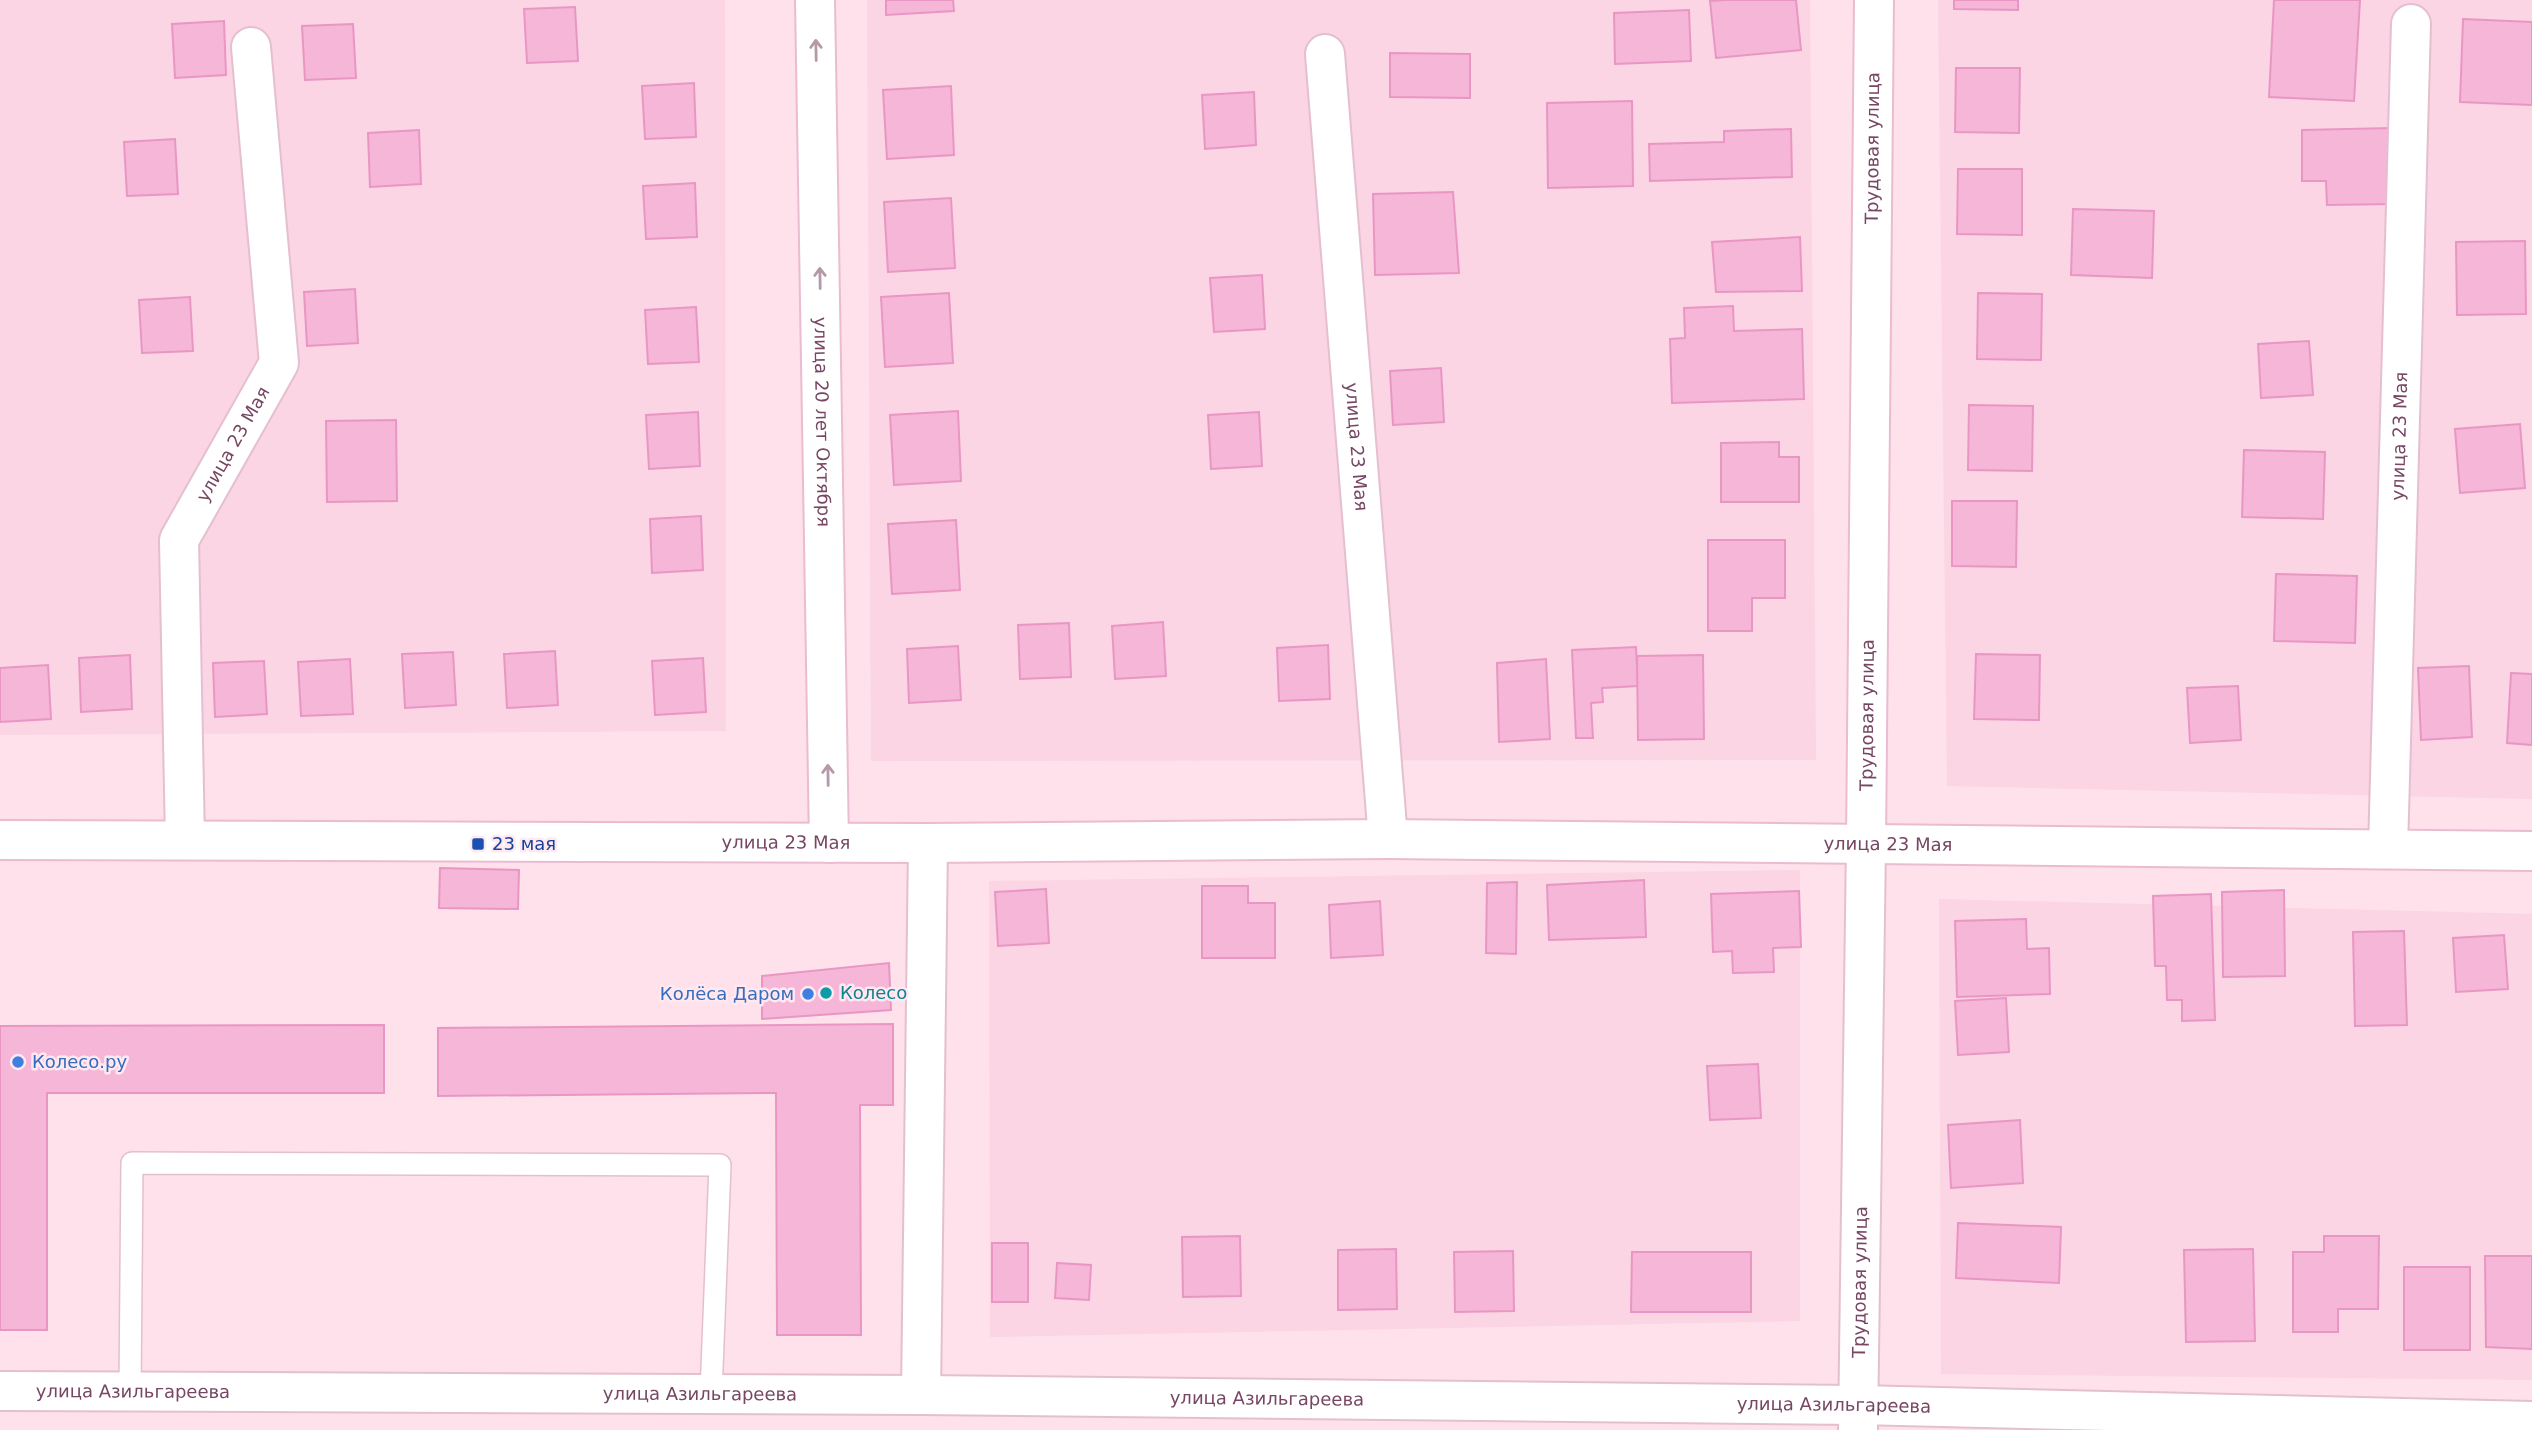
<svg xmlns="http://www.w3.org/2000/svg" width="2532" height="1430" font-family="'DejaVu Sans',sans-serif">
	<rect width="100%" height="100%" fill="#fee1ea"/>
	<g fill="#fbd5e3">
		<polygon points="0,0 725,0 726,731 0,735"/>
		<polygon points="867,0 1810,0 1816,760 871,761"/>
		<polygon points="1938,0 2532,0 2532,799 1947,786"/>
		<polygon points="1800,870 1800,1321 990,1337 989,881"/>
		<polygon points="1939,899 2532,914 2532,1380 1941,1374"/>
	</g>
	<g fill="#f5b6d8" stroke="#e996c4" stroke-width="2">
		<polygon points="886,0 953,0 954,11 886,15"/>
		<polygon points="1725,0 1796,0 1801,50 1716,58 1710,1"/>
		<polygon points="1954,0 2018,0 2018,10 1954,9"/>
		<polygon points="2274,0 2360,0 2354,101 2269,97"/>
		<polygon points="575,7 578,61 527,63 524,9"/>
		<polygon points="1689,10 1691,61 1615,64 1614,13"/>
		<polygon points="2463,19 2532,22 2532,105 2460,102"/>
		<polygon points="224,21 226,75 175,78 172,24"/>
		<polygon points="353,24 356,78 305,80 302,26"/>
		<polygon points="1390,53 1470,54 1470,98 1390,97"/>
		<polygon points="1956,68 2020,68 2019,133 1955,132"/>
		<polygon points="694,83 696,137 645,139 642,86"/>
		<polygon points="951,86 954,155 887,159 883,90"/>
		<polygon points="1254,92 1256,145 1205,149 1202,95"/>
		<polygon points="1632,101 1633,186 1548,188 1547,103"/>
		<polygon points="2392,128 2394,204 2327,205 2326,181 2302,181 2302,130"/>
		<polygon points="1791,129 1792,177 1650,181 1649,144 1724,142 1724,131"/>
		<polygon points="419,130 421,184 370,187 368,133"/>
		<polygon points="175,139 178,194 127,196 124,142"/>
		<polygon points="1958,169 2022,169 2022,235 1957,234"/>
		<polygon points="695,183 697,237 646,239 643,186"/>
		<polygon points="1453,192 1459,273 1375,275 1373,194"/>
		<polygon points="951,198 955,268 888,272 884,202"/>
		<polygon points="2073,209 2154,211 2152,278 2071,275"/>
		<polygon points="1800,237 1802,291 1716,292 1712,242"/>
		<polygon points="2525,241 2526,314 2457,315 2456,242"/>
		<polygon points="1262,275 1265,329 1214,332 1210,278"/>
		<polygon points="355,289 358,343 307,346 304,292"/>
		<polygon points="949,293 953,363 885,367 881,297"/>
		<polygon points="1978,293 2042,294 2041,360 1977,359"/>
		<polygon points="190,297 193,351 142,353 139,300"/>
		<polygon points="1733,306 1734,331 1802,329 1804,399 1672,403 1670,339 1685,338 1684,308"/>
		<polygon points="696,307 699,362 648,364 645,310"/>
		<polygon points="2309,341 2313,395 2261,398 2258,344"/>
		<polygon points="1441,368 1444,422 1393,425 1390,371"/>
		<polygon points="1969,405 2033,406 2032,471 1968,470"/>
		<polygon points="958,411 961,481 894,485 890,415"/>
		<polygon points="698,412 700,466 649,469 646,415"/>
		<polygon points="1259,412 1262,466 1211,469 1208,415"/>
		<polygon points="396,420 397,501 327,502 326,421"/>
		<polygon points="2520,424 2525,488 2460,493 2455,429"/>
		<polygon points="1779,442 1779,457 1799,457 1799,502 1721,502 1721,443"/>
		<polygon points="2244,450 2325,452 2323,519 2242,517"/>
		<polygon points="1952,501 2017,501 2016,567 1952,566"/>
		<polygon points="701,516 703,570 652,573 650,519"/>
		<polygon points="956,520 960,590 892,594 888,524"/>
		<polygon points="1708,540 1785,540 1785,598 1752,598 1752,631 1708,631"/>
		<polygon points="2276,574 2357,576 2355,643 2274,641"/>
		<polygon points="1163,622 1166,676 1115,679 1112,626"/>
		<polygon points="1069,623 1071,677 1020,679 1018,625"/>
		<polygon points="1328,645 1330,699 1279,701 1277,648"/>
		<polygon points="958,646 961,700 909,703 907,649"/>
		<polygon points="1636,647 1638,686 1602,688 1603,702 1591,703 1593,738 1576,738 1572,650"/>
		<polygon points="555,651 558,705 507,708 504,654"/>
		<polygon points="453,652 456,705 405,708 402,654"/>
		<polygon points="1976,654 2040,655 2039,720 1974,719"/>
		<polygon points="130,655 132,709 81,712 79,658"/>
		<polygon points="1703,655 1704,739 1638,740 1637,656"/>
		<polygon points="703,658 706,712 655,715 652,661"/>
		<polygon points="350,659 353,714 301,716 298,662"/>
		<polygon points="1546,659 1550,739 1499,742 1497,663"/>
		<polygon points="264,661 267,714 215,717 213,663"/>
		<polygon points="48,665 51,719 0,722 0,668"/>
		<polygon points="2469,666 2472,737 2421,740 2418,668"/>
		<polygon points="2511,673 2532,674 2532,745 2507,743"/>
		<polygon points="2238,686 2241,740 2190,743 2187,688"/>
		<polygon points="440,868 519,870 518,909 439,908"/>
		<polygon points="1644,880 1646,937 1549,940 1547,885"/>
		<polygon points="1517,882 1516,954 1486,953 1487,883"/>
		<polygon points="1202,886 1248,886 1248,903 1275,903 1275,958 1202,958"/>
		<polygon points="1046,889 1049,943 998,946 995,892"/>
		<polygon points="2284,890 2285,976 2223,977 2222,892"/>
		<polygon points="1799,891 1801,947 1773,948 1774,972 1733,973 1732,951 1713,952 1711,894"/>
		<polygon points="2211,894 2215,1020 2182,1021 2182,1000 2167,1000 2166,966 2155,966 2153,896"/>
		<polygon points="1380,901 1383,955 1331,958 1329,905"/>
		<polygon points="2026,919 2027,949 2049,948 2050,994 1957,997 1955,921"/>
		<polygon points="2404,931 2407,1025 2355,1026 2353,932"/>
		<polygon points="2504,935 2508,989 2456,992 2453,938"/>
		<polygon points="889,963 891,1010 762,1019 762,976"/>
		<polygon points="2006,998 2009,1052 1958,1055 1955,1001"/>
		<polygon points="893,1024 893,1105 860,1105 861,1335 777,1335 776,1093 438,1096 438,1028"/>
		<polygon points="384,1025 384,1093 47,1093 47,1330 0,1330 0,1026"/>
		<polygon points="1758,1064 1761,1118 1710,1120 1707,1066"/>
		<polygon points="2020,1120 2023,1183 1951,1188 1948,1125"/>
		<polygon points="1958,1223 2061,1227 2059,1283 1956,1278"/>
		<polygon points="1240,1236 1241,1296 1183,1297 1182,1237"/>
		<polygon points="2324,1236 2379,1236 2378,1309 2338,1309 2338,1332 2293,1332 2293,1252 2324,1252"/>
		<rect x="992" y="1243" width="36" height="59"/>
		<polygon points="1396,1249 1397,1309 1338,1310 1338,1250"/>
		<polygon points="2253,1249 2255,1341 2186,1342 2184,1250"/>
		<polygon points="1513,1251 1514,1311 1455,1312 1454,1252"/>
		<polygon points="1632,1252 1751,1252 1751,1312 1631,1312"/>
		<polygon points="2485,1256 2532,1256 2532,1349 2486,1347"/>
		<polygon points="1057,1263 1091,1265 1089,1300 1055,1298"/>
		<rect x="2404" y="1267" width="66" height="83"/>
	</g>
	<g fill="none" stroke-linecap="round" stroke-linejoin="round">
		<defs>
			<polyline id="service" points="130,1391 132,1163 720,1165 711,1394"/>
			<g id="minor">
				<path id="s1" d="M1325 54 1388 839"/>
				<path id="s2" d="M185 840 179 540 279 363 251 47"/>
				<path id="s3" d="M2388 849 2411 24"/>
				<path id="s4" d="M0 1391 921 1395 1858 1405 2532 1421"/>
				<polyline points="921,1395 928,843"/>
				<path id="s5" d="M1858 1429 1866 843"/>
			</g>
			<g id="secondary">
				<path id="s6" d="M815 0 829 843"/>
				<path id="s7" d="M0 840 928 843 1388 839 2532 851"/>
				<path id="s8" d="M1866 843 1874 0"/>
			</g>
		</defs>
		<use href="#service" stroke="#e4bfd0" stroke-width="24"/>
		<use href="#minor" stroke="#e4bfd0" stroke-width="42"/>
		<use href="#secondary" stroke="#eabbd1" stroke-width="42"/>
		<use href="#service" stroke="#fff" stroke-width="21"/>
		<use href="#minor" stroke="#fff" stroke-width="38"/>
		<use href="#secondary" stroke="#fff" stroke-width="38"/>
	</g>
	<defs><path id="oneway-shaft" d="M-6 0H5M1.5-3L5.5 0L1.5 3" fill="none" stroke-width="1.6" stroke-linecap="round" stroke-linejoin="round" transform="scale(1.75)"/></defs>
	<g stroke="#b499a9">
		<use href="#oneway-shaft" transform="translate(816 50) rotate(-91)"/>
		<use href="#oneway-shaft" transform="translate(820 278) rotate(-91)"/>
		<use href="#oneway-shaft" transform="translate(828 775) rotate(-91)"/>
	</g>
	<rect fill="#1a4fb4" stroke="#ffe8f0" stroke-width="2.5" x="471" y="837" width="14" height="14" rx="3.5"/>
	<circle fill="#0f9aa8" stroke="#ffe8f0" stroke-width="2.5" cx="826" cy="993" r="7"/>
	<g fill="#3f7fe0" stroke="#ffe8f0" stroke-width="2.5">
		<circle cx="808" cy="994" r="7"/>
		<circle cx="18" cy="1062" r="7"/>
	</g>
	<g text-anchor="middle" stroke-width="5" stroke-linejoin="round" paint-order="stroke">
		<g font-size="18" fill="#764662" stroke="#ffe8f0">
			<text dy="6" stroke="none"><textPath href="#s8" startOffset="695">Трудовая улица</textPath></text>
			<text dy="6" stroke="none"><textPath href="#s6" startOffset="422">улица 20 лет Октября</textPath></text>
			<text dy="6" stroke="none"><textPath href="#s3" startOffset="413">улица 23 Мая</textPath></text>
			<text dy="6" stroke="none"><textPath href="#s2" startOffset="410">улица 23 Мая</textPath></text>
			<text dy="6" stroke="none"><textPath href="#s1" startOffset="394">улица 23 Мая</textPath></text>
			<text dy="6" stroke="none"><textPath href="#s8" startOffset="128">Трудовая улица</textPath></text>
			<text dy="6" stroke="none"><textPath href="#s7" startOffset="786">улица 23 Мая</textPath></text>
			<text dy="6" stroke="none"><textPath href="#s7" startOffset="1888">улица 23 Мая</textPath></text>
			<text dy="6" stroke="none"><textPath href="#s5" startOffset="147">Трудовая улица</textPath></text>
			<text dy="6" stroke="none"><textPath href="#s4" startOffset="133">улица Азильгареева</textPath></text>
			<text dy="6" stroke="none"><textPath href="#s4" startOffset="700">улица Азильгареева</textPath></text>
			<text dy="6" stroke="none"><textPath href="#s4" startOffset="1267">улица Азильгареева</textPath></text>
			<text dy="6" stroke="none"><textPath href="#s4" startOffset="1834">улица Азильгареева</textPath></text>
		</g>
		<g font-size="18" fill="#164399" stroke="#ffe8f0" text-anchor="start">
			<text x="492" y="850">23 мая</text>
		</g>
		<g font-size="18" fill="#0d838f" stroke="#ffe8f0" text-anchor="start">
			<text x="840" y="999">Колесо</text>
		</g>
		<g font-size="18" fill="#366cbe" stroke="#ffe8f0" text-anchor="end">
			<text x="794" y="1000">Колёса Даром</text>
			<text x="32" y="1068" text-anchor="start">Колесо.ру</text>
		</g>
	</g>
</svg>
